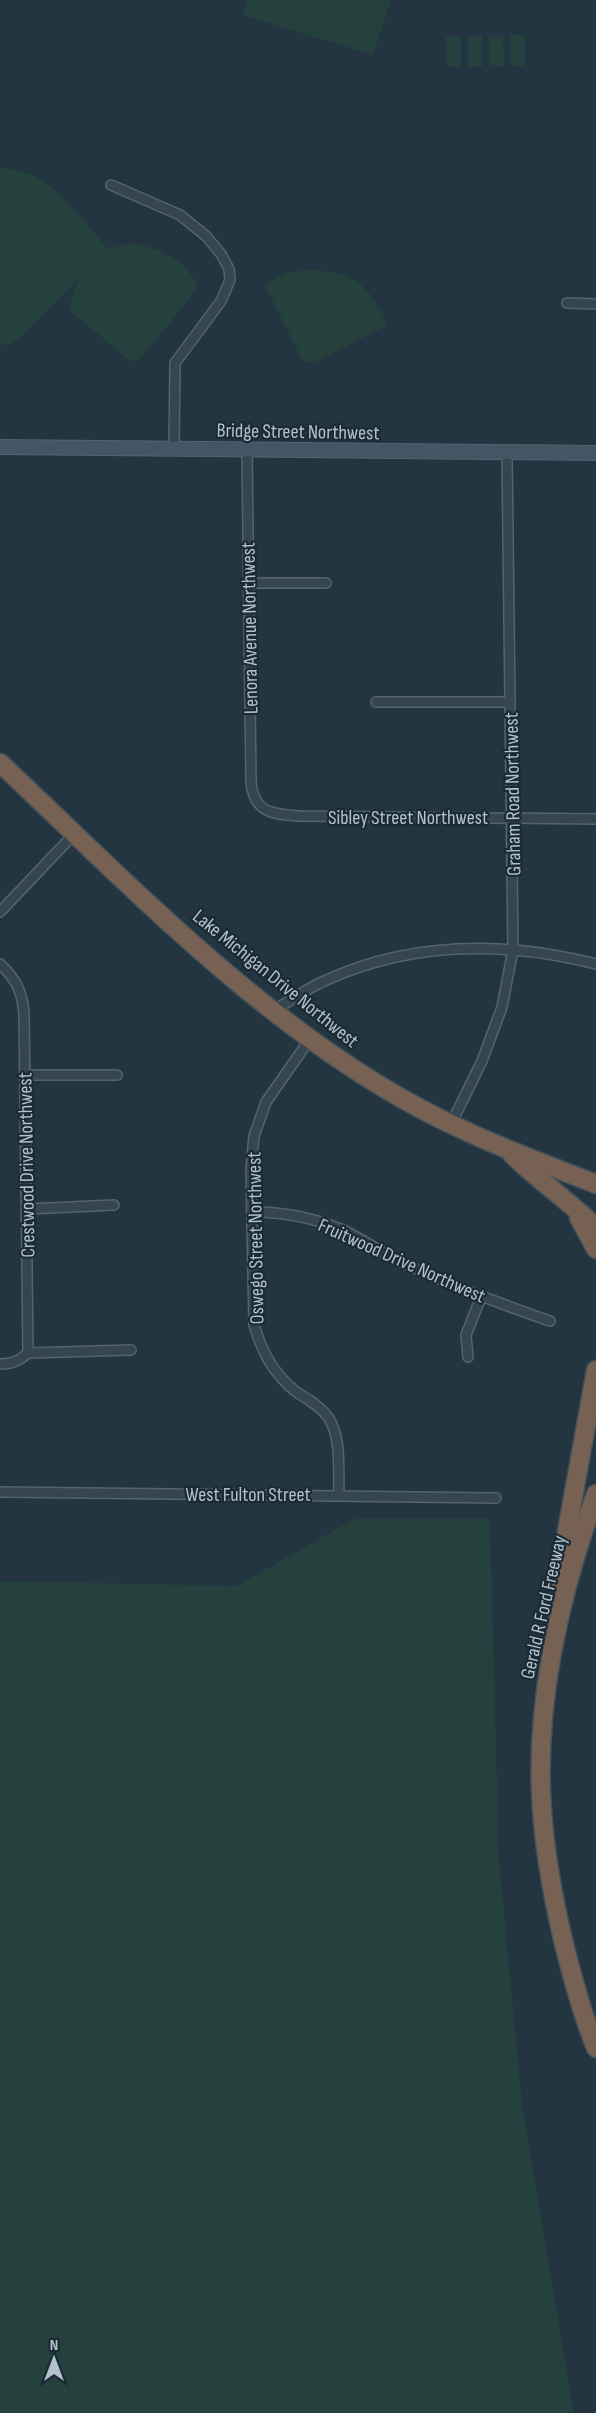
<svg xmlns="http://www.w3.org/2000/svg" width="596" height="2413" font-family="'Sofia Sans Condensed',sans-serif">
	<rect width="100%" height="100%" fill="#223540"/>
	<g fill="#24413e">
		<polygon points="248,0 391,0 373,55 243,15"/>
		<polygon points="510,35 525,35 525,66 511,66"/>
		<polygon points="446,36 461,36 461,67 447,67"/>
		<rect x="468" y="36" width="14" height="31"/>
		<polygon points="489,36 503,36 504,67 489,67"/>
		<path d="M5 168C51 172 80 217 108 249 115 247 123 244 131 244 157 245 190 263 198 288L139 360 130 361 68 309 80 277 16 341 5 346 0 343V169Z"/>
		<path d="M307 270C353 271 369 284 388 325L315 362 309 363 303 361 265 285 285 273Z"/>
		<polygon points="354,1519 490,1519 499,1860 522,2104 574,2413 0,2413 0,1581 237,1586"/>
	</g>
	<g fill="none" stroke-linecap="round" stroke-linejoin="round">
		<defs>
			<g id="street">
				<polyline points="111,185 180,215 206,236 221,254 229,269 230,280 221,301 175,363 174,449"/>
				<polyline points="567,303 596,304"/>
				<path d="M247 449 251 782C254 814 274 814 300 816L596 819"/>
				<polyline points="249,583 326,583"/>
				<polyline points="376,702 510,702"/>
				<polyline points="0,912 75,833"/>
				<path d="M0 964C16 979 22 991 24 1013L28 1353"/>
				<path d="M274 1010C290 1001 305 990 322 982 409 941 504 941 596 964"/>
				<path d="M310 1039 266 1102 254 1136 251 1170 254 1325C262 1352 273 1373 295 1391 307 1399 319 1405 328 1417 342 1437 338 1471 339 1495"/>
				<polyline points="25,1075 117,1075"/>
				<polyline points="451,1124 482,1061 502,1007 513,950 507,453"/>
				<polyline points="27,1209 114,1205"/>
				<path d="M252 1212C284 1212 311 1217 341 1229 363 1239 383 1254 405 1264 452 1286 501 1304 550 1321"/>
				<polyline points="468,1357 466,1335 481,1297"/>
				<path d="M0 1364C12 1364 19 1361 28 1353L131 1350"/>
				<polyline points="0,1492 496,1498"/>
			</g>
			<polyline id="secondary" points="0,447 596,453"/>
			<g id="highway">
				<path d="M0 763C129 884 263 1025 421 1109 477 1139 537 1161 596 1184"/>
				<path d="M512 1154C538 1181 570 1201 596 1228"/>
				<polyline points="579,1218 596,1249"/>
				<path d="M596 1494C562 1588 537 1691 541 1792 543 1843 552 1894 564 1944 573 1980 582 2014 596 2048"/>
				<polyline points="558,1581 596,1370"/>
			</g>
		</defs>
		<use href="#street" stroke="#54646e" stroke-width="12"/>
		<use href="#secondary" stroke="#54646e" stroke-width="16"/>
		<use href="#highway" stroke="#41515b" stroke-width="21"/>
		<use href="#street" stroke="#364650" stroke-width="9"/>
		<use href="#secondary" stroke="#445663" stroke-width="14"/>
		<use href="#highway" stroke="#766153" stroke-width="18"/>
	</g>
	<g text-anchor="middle" stroke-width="4.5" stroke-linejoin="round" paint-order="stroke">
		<g font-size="20" fill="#b2c1cb" stroke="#1b2b35">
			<text transform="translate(298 431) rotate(1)" y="7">Bridge Street Northwest</text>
			<text transform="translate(249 628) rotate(-91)" y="7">Lenora Avenue Northwest</text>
			<text transform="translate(512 794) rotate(-91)" y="7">Graham Road Northwest</text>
			<text x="408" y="824">Sibley Street Northwest</text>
			<text transform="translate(276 978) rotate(39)" y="7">Lake Michigan Drive Northwest</text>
			<text transform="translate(26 1165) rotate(-91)" y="7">Crestwood Drive Northwest</text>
			<text transform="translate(255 1238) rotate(-91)" y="7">Oswego Street Northwest</text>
			<text transform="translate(402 1260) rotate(24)" y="7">Fruitwood Drive Northwest</text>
			<text x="248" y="1501">West Fulton Street</text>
			<text transform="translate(543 1607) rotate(-77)" y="7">Gerald R Ford Freeway</text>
		</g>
	</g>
	<g transform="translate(54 2359)" stroke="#1b2b35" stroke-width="4.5" paint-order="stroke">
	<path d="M0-4.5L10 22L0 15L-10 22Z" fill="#b2c1cb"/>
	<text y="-9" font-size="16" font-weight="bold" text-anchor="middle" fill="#b2c1cb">N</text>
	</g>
</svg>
